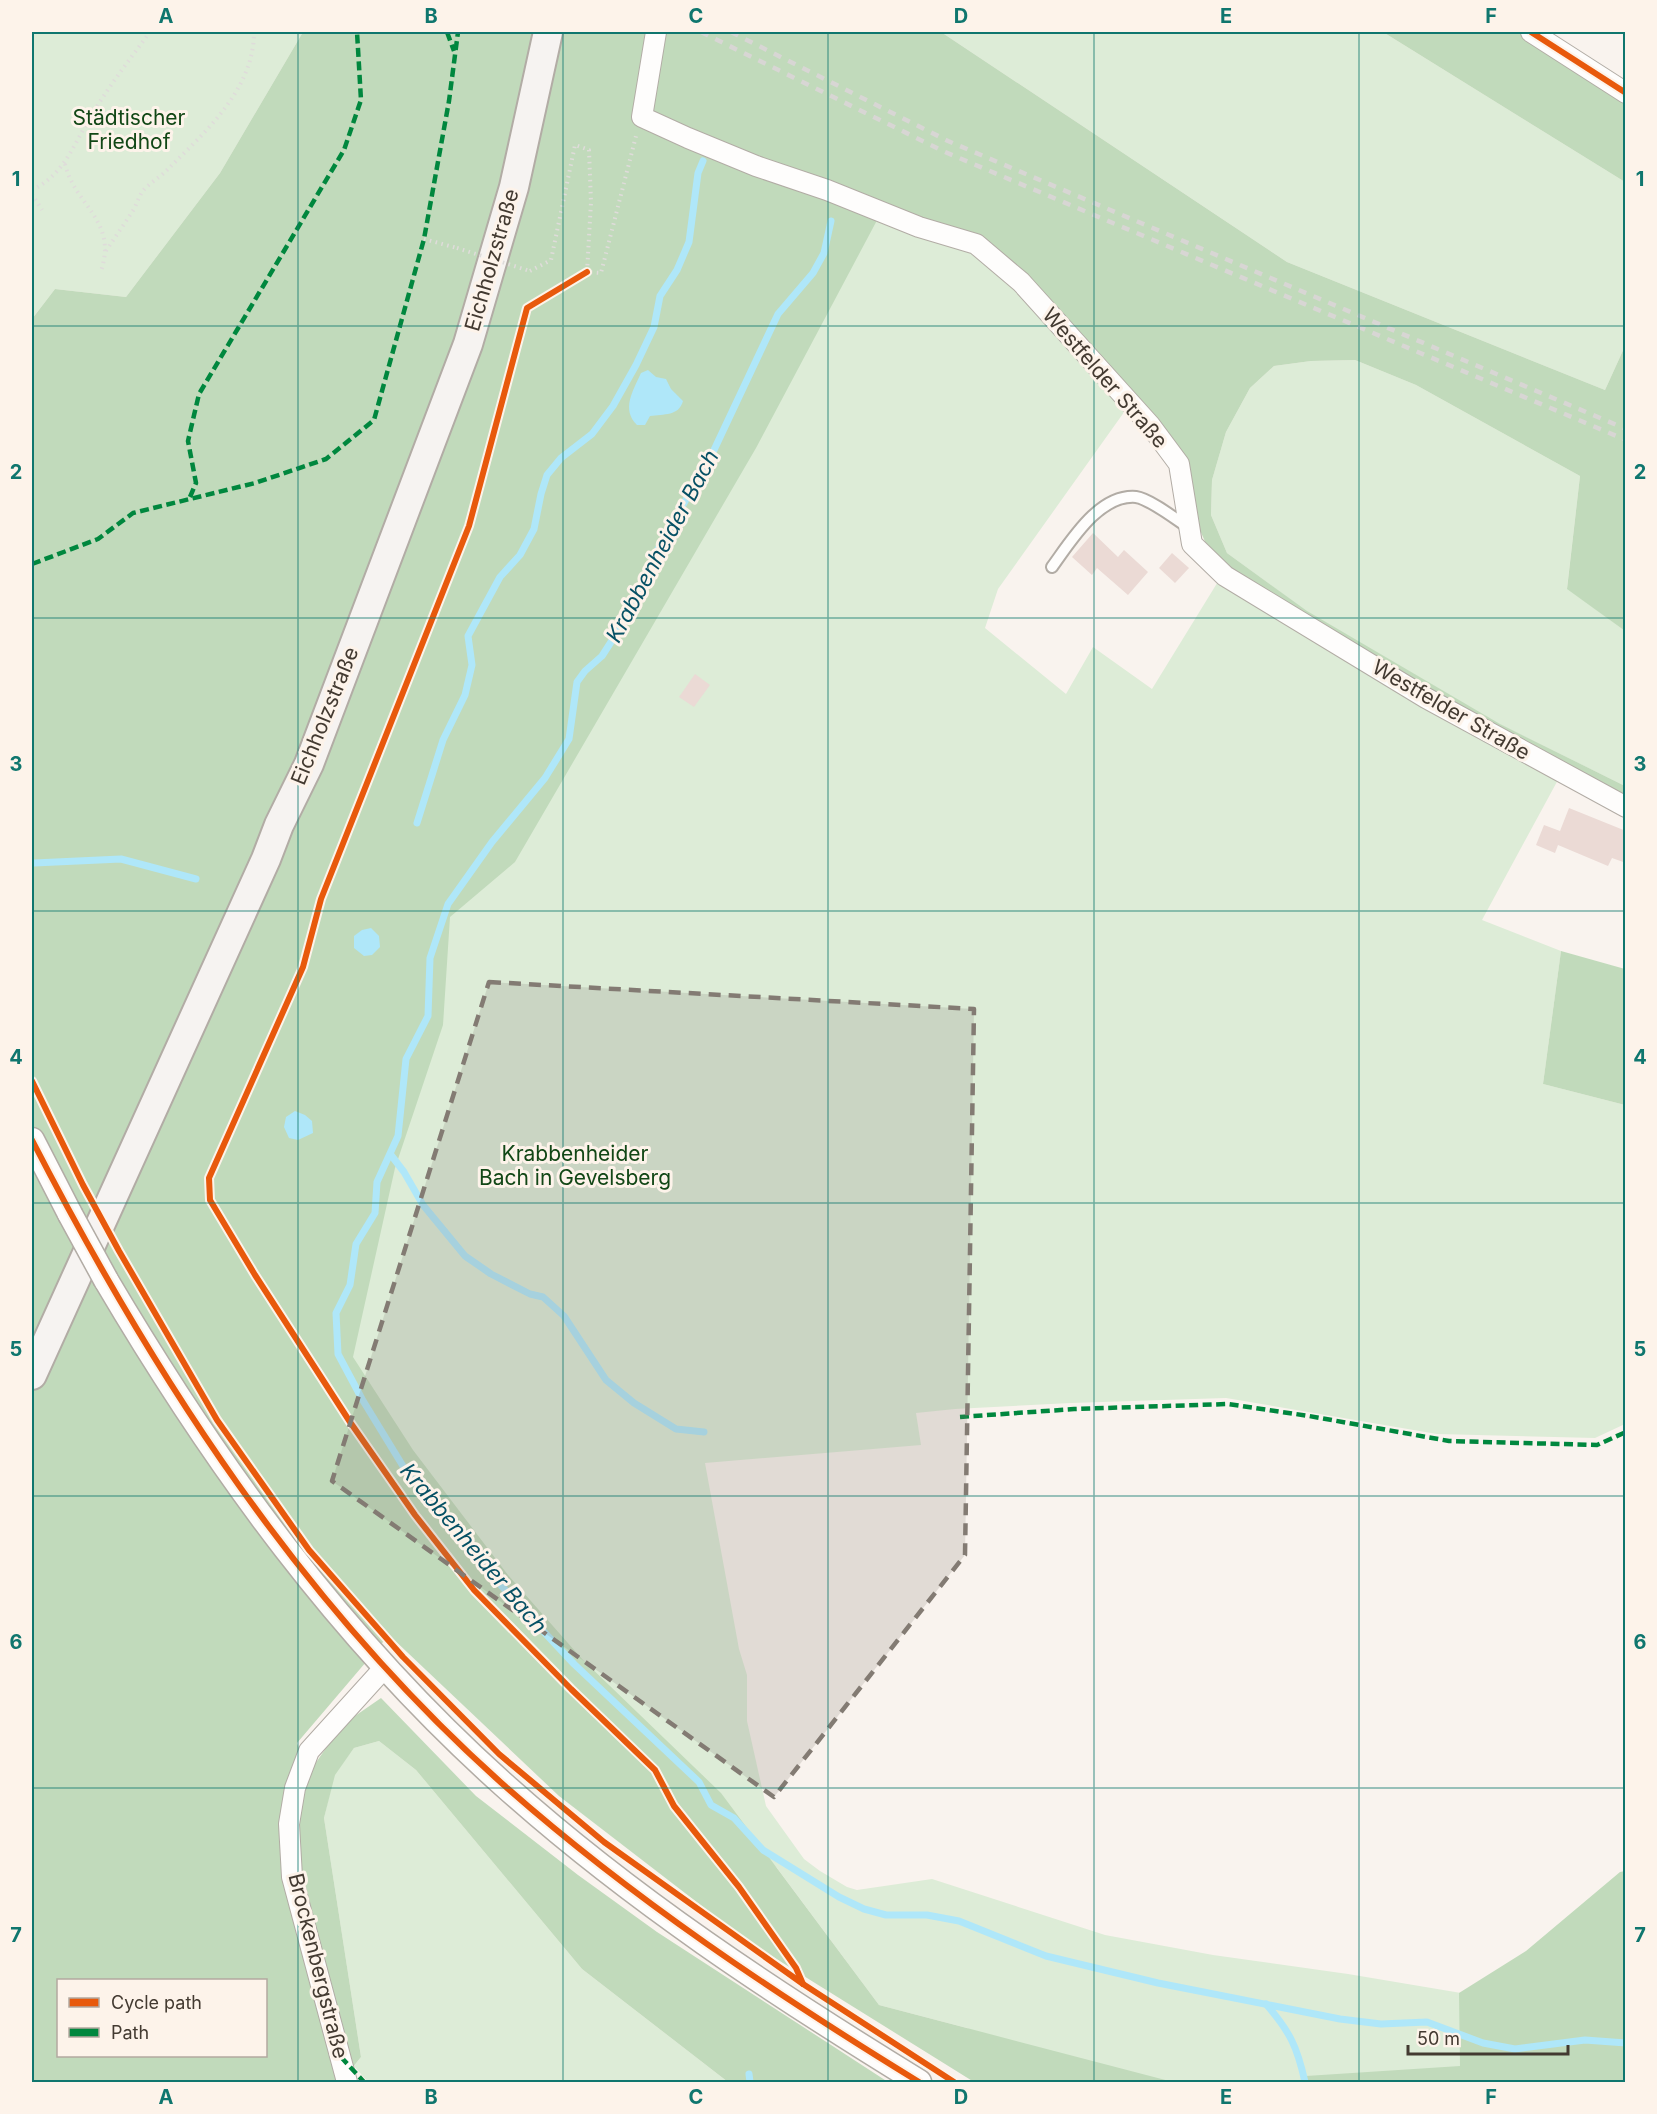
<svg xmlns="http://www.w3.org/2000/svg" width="1657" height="2114" font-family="Inter,sans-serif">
	<rect width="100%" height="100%" fill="#f9f3ee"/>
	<g fill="#ddecd7">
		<polygon points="32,32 303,32 220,173 126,297 55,289 32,319"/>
		<polygon points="941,32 1383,32 1625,182 1625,346 1605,390 1287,262"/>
		<polygon points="880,215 976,249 1127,408 998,589 985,628 1066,694 1093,647 1152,689 1219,580 1559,778 1482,920 1561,951 1543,1084 1625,1105 1625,1424 1595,1438 1437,1434 1226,1398 1071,1403 955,1409 916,1413 921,1445 705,1463 739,1649 747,1675 747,1721 766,1806 804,1859 820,1871 847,1887 857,1890 932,1879 1105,1935 1213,1955 1348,1974 1467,1994 1625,2082 1046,2082 967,2028 879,2005 777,1868 369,1435 285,1057"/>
		<polygon points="1355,360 1416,385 1580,476 1567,588 1625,631 1625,786 1499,724 1306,611 1227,553 1211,515 1212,480 1226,432 1250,388 1274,366 1311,361"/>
		<polygon points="379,1741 416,1770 582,1969 728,2082 368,2082 354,2066 361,2057 324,1818 334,1775 354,1748"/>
	</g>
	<g fill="#c1dabb" fill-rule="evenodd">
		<path d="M303 32H941L1287 262 1605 390 1625 346V631L1567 589 1580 476 1416 385 1355 360 1311 361 1274 366 1250 388 1226 432 1212 480 1211 515 1227 553 1307 611 1500 724 1625 786V797L1540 756 1246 583 1207 546 1195 519 1185 468 976 240 883 209 756 448 515 862 450 917 443 1025 395 1168 353 1357 413 1450 508 1575 582 1659 721 1793 879 2005 1173 2082H974L746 1940 559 1796 389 1635 297 1743 308 1774 342 1725 381 1698 476 1796 578 1875 657 1932 888 2082H728L582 1969 416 1770 379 1741 354 1748 335 1775 324 1818 361 2057 349 2072 358 2082H32V319L55 289 126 297 220 173ZM58 1980H266V2056H58Z"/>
		<polygon points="1383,32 1524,32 1625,98 1625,182"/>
		<polygon points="1561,951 1625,969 1625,1105 1543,1084"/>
		<polygon points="1625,1871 1625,2082 1303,2082 1306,2076 1460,2066 1459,1993 1526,1951 1620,1872"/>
	</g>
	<g fill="#afe7f9">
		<path d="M648 370 656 377 666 379 671 389 683 401C679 416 664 414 650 416L645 425H637C621 409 633 391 641 373Z"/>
		<polygon points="371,928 379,936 380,947 372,955 364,956 354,948 354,936 362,930"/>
		<polygon points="295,1111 305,1115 312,1121 313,1133 298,1140 289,1138 284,1127 286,1117"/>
	</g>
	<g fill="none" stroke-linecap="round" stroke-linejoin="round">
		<g stroke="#afe7f9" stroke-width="7">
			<polyline points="831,221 824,253 813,273 778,314 714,450 658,549 636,603 602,656 585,671 577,682 569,739 545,778 492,842 448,904 430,958 428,1016 406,1059 398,1136 377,1182 375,1213 356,1244 350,1285 336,1313 338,1354 362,1399 406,1471 452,1530 515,1601 574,1664 699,1782 711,1805 734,1818 763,1850 839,1897 864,1909 886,1915 927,1915 959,1921 1046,1956 1158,1983 1340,2019 1381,2024 1427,2022 1483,2043 1515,2049 1585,2040 1626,2043"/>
			<polyline points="417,823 443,740 465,695 472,665 468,636 500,577 520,555 534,529 541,494 547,475 561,458 592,434 613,406 636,365 654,327 660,296 677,270 689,242 698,173 703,161"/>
			<polyline points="34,863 121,859 196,879"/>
			<polyline points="391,1155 404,1172 423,1205 465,1256 491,1274 530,1294 543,1297 564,1316 606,1380 634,1403 676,1429 704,1432"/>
			<path d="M1266 2004C1290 2032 1297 2046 1305 2082"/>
			<polyline points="749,2074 750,2082"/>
		</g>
	</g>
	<g fill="#ebdad5">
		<polygon points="1093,533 1118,557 1124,550 1148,572 1128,595 1097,568 1092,575 1072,557"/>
		<polygon points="1172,553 1189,568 1175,583 1159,568"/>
		<polygon points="695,674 710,685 694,707 679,697"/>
		<polygon points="1569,808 1626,831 1626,863 1612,858 1608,866 1558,845 1555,853 1536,845 1544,825 1560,831"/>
	</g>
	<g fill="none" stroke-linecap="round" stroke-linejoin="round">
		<defs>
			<path id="service" d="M1052 567C1071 541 1099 494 1136 497 1150 499 1177 520 1189 528"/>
			<g id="minor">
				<polyline points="656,32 642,117 688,138 756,166 827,190 919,227 976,244 1021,282 1150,425 1179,464 1192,544 1225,576 1426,698 1626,807"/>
				<polyline points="1531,32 1626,93"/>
				<polyline points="347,2082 292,1877 289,1824 295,1788 309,1751 386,1666"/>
			</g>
			<g id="tertiary">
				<polyline points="32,1140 70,1214"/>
				<path d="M106 1280C217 1468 341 1639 504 1785 631 1899 774 1993 919 2082"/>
			</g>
			<polyline id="secondary" points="32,1375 266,859 279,825 309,764 468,344 514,187 548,32"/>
		</defs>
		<use href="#service" stroke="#b2aca5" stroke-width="14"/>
		<use href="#minor" stroke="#b2aca5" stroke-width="22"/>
		<use href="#tertiary" stroke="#b2aca5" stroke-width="27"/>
		<use href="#secondary" stroke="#b2aca5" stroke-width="32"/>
		<g stroke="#dfdcda" stroke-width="4" stroke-dasharray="1.5 4.5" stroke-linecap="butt">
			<path d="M65 164C75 206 118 220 101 271"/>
			<path d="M32 190C64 175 74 144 91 116 109 86 130 59 150 32"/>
			<polyline points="32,194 42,210"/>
			<polyline points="424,239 457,248"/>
			<path d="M106 251C115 237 125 223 134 209 137 203 139 197 142 192 148 184 159 178 166 171 204 133 254 90 254 32"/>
			<polyline points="530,271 551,260 575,145 589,150 591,202 587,272 601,273 636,136"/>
		</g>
		<use href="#service" stroke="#fefdfc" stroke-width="10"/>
		<use href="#minor" stroke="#fefdfc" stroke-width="20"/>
		<use href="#tertiary" stroke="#fefdfc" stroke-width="24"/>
		<use href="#secondary" stroke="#f6f3f1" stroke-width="28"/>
		<g stroke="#d8d6d4" stroke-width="4.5" stroke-dasharray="8 8" stroke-linecap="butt">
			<polyline points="701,32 945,152 1626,440"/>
			<polyline points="731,32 948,141 1626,429"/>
		</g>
		<defs>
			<polyline id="tertiary-bridge" points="70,1214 106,1280"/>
		</defs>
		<use href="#tertiary-bridge" stroke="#b2aca5" stroke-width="27" stroke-linecap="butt"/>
		<polyline stroke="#dfdcda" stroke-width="4" stroke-dasharray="1.5 4.5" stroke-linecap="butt" points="457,248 530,271"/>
		<use href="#tertiary-bridge" stroke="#fefdfc" stroke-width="24"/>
		<g stroke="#00873e" stroke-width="4.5" stroke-dasharray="9 4.5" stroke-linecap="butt">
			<polyline points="447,32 454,51"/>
			<polyline points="190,497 196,483 188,441 199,394 344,150 361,100 357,32"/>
			<polyline points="32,564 98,539 133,513 255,483 326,459 374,420 424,239 449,101 458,32"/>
			<polyline points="960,1417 1074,1409 1228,1404 1309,1416 1449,1441 1597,1445 1626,1432"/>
			<polyline points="341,2057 364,2082"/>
		</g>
		<defs>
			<g id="cycleway">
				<polyline points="1531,32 1626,93"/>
				<polyline points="587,272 527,308 469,526 321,899 303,967 209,1178 210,1200 255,1275 350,1422 415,1515 474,1590 571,1689 655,1770 674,1806 739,1887 796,1968 803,1984"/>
				<polyline points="32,1081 83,1185 119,1251 217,1420 309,1550 403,1657 499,1754 604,1842 803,1984 954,2082"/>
				<path d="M32 1140C155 1379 303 1607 506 1787 633 1899 774 1993 919 2082"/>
			</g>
		</defs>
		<use href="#cycleway" stroke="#fdf3ea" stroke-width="10"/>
		<use href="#cycleway" stroke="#e8590c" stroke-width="6"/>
	</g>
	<path fill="#837b73" fill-opacity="0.2" stroke="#837b73" stroke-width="4.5" stroke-dasharray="12 8" stroke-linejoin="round" d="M489 982 974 1009 965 1555 774 1797 332 1481Z"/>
	<path fill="none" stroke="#0f766e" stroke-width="1.5" stroke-opacity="0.55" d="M298 32V2082M563 32V2082M828 32V2082M1094 32V2082M1359 32V2082M32 326H1626M32 618H1626M32 911H1626M32 1203H1626M32 1496H1626M32 1788H1626"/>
	<g text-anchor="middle" stroke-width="6" stroke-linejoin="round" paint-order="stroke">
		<g font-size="21" fill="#124716" stroke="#fdf3ea">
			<text x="129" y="125">Städtischer<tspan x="129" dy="24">Friedhof</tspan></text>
			<text x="575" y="1161">Krabbenheider<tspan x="575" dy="24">Bach in Gevelsberg</tspan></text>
		</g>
		<g font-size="21" fill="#433a31" stroke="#fdf3ea">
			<text transform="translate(492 260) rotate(-74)" y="7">Eichholzstraße</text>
			<text transform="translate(1105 378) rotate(49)" y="7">Westfelder Straße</text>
			<text transform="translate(1451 710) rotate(30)" y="7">Westfelder Straße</text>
			<text transform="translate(325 716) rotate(-68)" y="7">Eichholzstraße</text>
			<text transform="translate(318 1966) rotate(76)" y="7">Brockenbergstraße</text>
		</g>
		<g font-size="22" font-style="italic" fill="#075165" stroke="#fdf3ea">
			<text transform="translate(662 546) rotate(-62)" y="8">Krabbenheider Bach</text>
			<text transform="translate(474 1548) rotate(50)" y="8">Krabbenheider Bach</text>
		</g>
	</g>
	<rect width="1657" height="2114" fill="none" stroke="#fdf3ea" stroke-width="66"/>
	<rect x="57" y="1979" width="210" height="78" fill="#fdf3ea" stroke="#b3a9a0" stroke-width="1.5"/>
	<rect x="69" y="1998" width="30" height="9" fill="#e8590c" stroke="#b3a9a0" stroke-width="1.5"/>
	<text x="111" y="2009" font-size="18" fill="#433a31">Cycle path</text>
	<rect x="69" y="2028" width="30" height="9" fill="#00873e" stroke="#b3a9a0" stroke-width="1.5"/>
	<text x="111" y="2039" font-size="18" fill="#433a31">Path</text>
	<path d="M1408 2045v9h160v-9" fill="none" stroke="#433a31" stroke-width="3"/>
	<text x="1417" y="2045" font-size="18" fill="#433a31" stroke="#fdf3ea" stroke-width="4.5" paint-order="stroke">50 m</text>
	<rect x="33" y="33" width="1591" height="2048" fill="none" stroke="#0f766e" stroke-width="2"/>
	<g font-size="20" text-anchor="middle" font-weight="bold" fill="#0f766e">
		<text x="166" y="23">A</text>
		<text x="431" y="23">B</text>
		<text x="696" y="23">C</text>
		<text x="961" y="23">D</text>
		<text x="1226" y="23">E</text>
		<text x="1491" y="23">F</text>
		<text x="16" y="186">1</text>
		<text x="1640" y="186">1</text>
		<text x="16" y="479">2</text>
		<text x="1640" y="479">2</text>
		<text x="16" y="771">3</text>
		<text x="1640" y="771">3</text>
		<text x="16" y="1064">4</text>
		<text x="1640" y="1064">4</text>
		<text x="16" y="1356">5</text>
		<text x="1640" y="1356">5</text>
		<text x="16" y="1649">6</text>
		<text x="1640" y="1649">6</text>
		<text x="16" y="1942">7</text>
		<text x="1640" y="1942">7</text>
		<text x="166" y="2104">A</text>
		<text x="431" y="2104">B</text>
		<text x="696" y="2104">C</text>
		<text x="961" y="2104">D</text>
		<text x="1226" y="2104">E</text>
		<text x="1491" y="2104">F</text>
	</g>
</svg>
